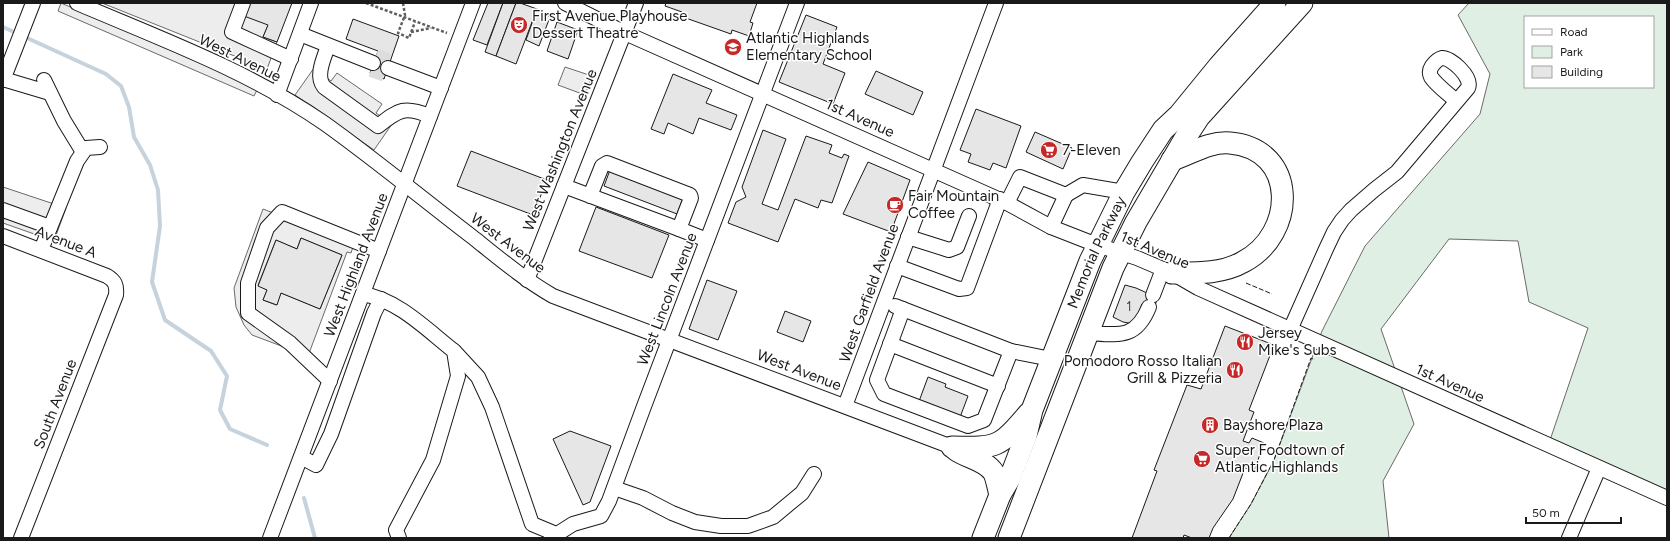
<svg xmlns="http://www.w3.org/2000/svg" width="1670" height="541" font-family="Figtree,sans-serif">
	<rect width="100%" height="100%" fill="#fff"/>
	<path fill="#e0efe3" stroke="#6a6a6a" fill-rule="evenodd" d="M1469 3H1667V490L1662 501 1547 449 1588 328 1529 302 1518 241 1449 239 1381 329 1414 424 1383 481 1389 538H1229L1251 504 1274 460 1322 331 1365 246 1480 114 1490 74 1458 15ZM1525 17H1653V87H1525Z"/>
	<g fill="#ededed" stroke="#6a6a6a" fill-rule="evenodd">
		<polygon points="61,3 258,88 254,96 58,11"/>
		<polygon points="102,3 249,3 268,25 263,37 277,42 267,69"/>
		<polygon points="565,67 592,76 585,95 558,85"/>
		<polygon points="314,68 331,81 337,73 382,104 376,113 392,124 374,150 295,95"/>
		<polygon points="3,187 66,208 54,241 3,223"/>
		<path d="M263 209 354 244 351 253 347 252 308 356 252 335 244 325 236 307 234 288ZM301 238 342 255 320 309 281 293 276 305 263 300 267 290 258 285 276 240 297 249Z"/>
	</g>
	<g fill="none" stroke-linecap="round" stroke-linejoin="round">
		<g stroke="#c6d2dc" stroke-width="4">
			<polyline points="3,27 106,74 121,86 129,107 134,137 150,165 158,190 160,226 152,282 165,320 211,351 227,376 220,410 230,429 267,445"/>
			<polyline points="304,498 315,538"/>
		</g>
	</g>
	<g fill="#e6e6e6" stroke="#1a1a1a">
		<polygon points="249,3 292,3 277,42 263,37 268,25 244,16"/>
		<polygon points="488,3 503,3 487,45 473,40"/>
		<polygon points="503,3 516,3 496,56 485,52"/>
		<polygon points="516,3 520,3 537,9 516,64 496,56"/>
		<polygon points="666,3 757,3 750,22 753,23 749,36 732,30 731,34 680,16 682,12 665,6"/>
		<polygon points="537,9 550,17 539,46 526,40"/>
		<polygon points="806,15 837,27 823,64 845,73 833,104 779,82"/>
		<polygon points="353,19 399,36 384,79 370,73 378,51 346,39"/>
		<polygon points="557,22 578,30 568,59 547,51"/>
		<polygon points="876,71 923,92 913,115 865,94"/>
		<polygon points="673,74 712,90 706,103 737,115 731,130 699,118 693,134 668,123 664,134 651,129"/>
		<polygon points="976,109 1021,126 1006,168 993,163 990,170 968,162 971,154 960,150"/>
		<polygon points="763,130 786,139 762,204 778,210 806,136 832,145 829,153 842,158 844,154 849,156 832,203 821,200 818,208 795,199 778,242 728,223 736,202 746,197 742,187"/>
		<polygon points="1035,132 1072,148 1063,169 1026,152"/>
		<polygon points="471,151 547,180 533,215 457,186"/>
		<polygon points="868,162 910,180 891,232 843,214"/>
		<polygon points="610,170 683,198 677,214 604,186"/>
		<polygon points="596,207 669,235 652,278 579,251"/>
		<polygon points="301,238 342,255 320,309 281,293 277,305 263,300 267,290 258,286 276,240 297,249"/>
		<polygon points="707,280 737,291 718,340 689,329"/>
		<polygon points="1125,285 1136,288 1156,297 1156,303 1152,308 1142,304 1134,324 1123,322 1113,317"/>
		<polygon points="785,311 811,321 803,342 777,332"/>
		<polygon points="1225,326 1274,345 1249,410 1254,412 1243,441 1249,443 1252,438 1264,443 1254,471 1245,468 1233,499 1213,528 1209,538 1192,538 1184,535 1183,538 1132,538 1157,471 1154,470 1187,385 1201,389"/>
		<polygon points="928,377 946,384 945,387 968,396 959,420 918,404"/>
		<polygon points="570,431 611,446 590,502 583,505 553,439"/>
	</g>
	<g fill="none" stroke-linecap="round" stroke-linejoin="round">
		<g stroke="#ddd" stroke-width="14" stroke-dasharray="14 7" stroke-linecap="butt">
			<polyline points="376,55 390,61"/>
			<polyline points="371,70 385,75"/>
		</g>
		<defs>
			<g id="minor">
				<path d="M77 3C161 39 249 71 324 123 376 160 425 201 475 239 500 259 525 280 553 296L952 447"/>
				<polyline points="243,3 232,32 291,59"/>
				<polyline points="565,3 625,33 1007,203 1051,227 1097,245 1137,258 1172,273 1198,288 1667,498"/>
				<polyline points="300,34 373,63"/>
				<path d="M328 46C324 58 315 76 324 87L378 126C399 109 405 106 430 116"/>
				<polyline points="388,68 441,88"/>
				<polyline points="3,79 50,93"/>
				<polyline points="3,80 33,3"/>
				<polyline points="44,80 64,121 83,152"/>
				<polyline points="277,95 311,3"/>
				<polyline points="564,186 679,229 691,198 690,195 607,163 602,166 590,196"/>
				<polyline points="1007,203 1020,177 1066,195 1083,185 1124,192"/>
				<polyline points="3,210 50,227"/>
				<polyline points="1051,227 1066,195"/>
				<polyline points="679,229 707,240"/>
				<path d="M3 236 107 276C115 281 117 285 116 295L21 538"/>
				<polyline points="908,237 949,250 957,247 969,216"/>
				<polyline points="41,250 77,161 86,148 100,147"/>
				<polyline points="897,266 959,289 967,288 1000,199"/>
				<polyline points="527,280 636,3"/>
				<path d="M363 294C398 300 426 329 454 351L458 376 433 460 396 530 399 538"/>
				<polyline points="1153,295 1163,269"/>
				<polyline points="895,306 1011,351 1051,359"/>
				<polyline points="903,309 877,380 884,394 968,426 984,420 1011,351"/>
				<path d="M1290 330 1326 249 1334 232 1342 220 1351 210 1374 190 1397 172 1468 88C1473 77 1450 57 1442 58 1438 59 1435 62 1432 66 1430 69 1429 73 1431 77 1437 86 1449 94 1456 101"/>
				<path d="M1089 333C1119 335 1136 339 1149 307"/>
				<polyline points="890,344 998,386"/>
				<polyline points="454,351 478,377 492,407 532,524 556,534"/>
				<polyline points="330,381 290,343 248,313 248,283 267,228 282,212 379,251"/>
				<polyline points="845,406 996,3"/>
				<polyline points="301,457 316,465 331,434 374,313 381,299"/>
				<polyline points="614,488 643,498 672,513 695,522 721,526 748,526 773,517 802,493 814,474"/>
				<polyline points="270,538 473,3"/>
				<polyline points="551,538 573,524 601,516 609,501 643,409 797,3"/>
				<polyline points="1569,538 1599,468"/>
			</g>
			<g id="highway">
				<path d="M1172 273C1196 273 1222 274 1243 262 1297 234 1298 149 1230 143 1209 141 1191 154 1172 160"/>
				<path d="M952 447C998 448 999 448 1029 413"/>
				<path d="M956 450C967 458 986 460 994 473 997 480 998 488 1000 495"/>
				<path id="s1" d="M983 538 1000 495 1010 478 1026 436 1032 410 1090 261 1124 192 1142 162 1163 130 1179 115 1219 66 1275 3"/>
				<polyline points="1009,538 1113,268 1136,222 1184,140 1199,117 1302,3"/>
			</g>
		</defs>
		<use href="#minor" stroke="#1a1a1a" stroke-width="16"/>
		<use href="#highway" stroke="#1a1a1a" stroke-width="23"/>
		<g stroke="#5f5f5f" stroke-width="2.5" stroke-dasharray="3 2" stroke-linecap="butt">
			<polyline points="366,3 447,33"/>
			<polyline points="403,3 405,15 398,33 409,38 415,22"/>
			<polyline points="411,32 431,28"/>
		</g>
		<use href="#minor" stroke="#fff" stroke-width="14"/>
		<use href="#highway" stroke="#fff" stroke-width="21"/>
		<g stroke="#1a1a1a" stroke-width="1" stroke-dasharray="5 2" stroke-linecap="butt">
			<polyline points="1246,283 1272,294"/>
			<polyline points="1229,538 1251,504 1274,460 1311,358 1315,360"/>
		</g>
	</g>
	<defs>
		<symbol id="theatre-disc" viewBox="-11 -11 22 22"><circle r="9.5" fill="#c62828" stroke="#fff"/><path d="M-5-5.5Q0-4 5-5.5V0Q5 5 0 6Q-5 5-5 0ZM-3.3-2.5H-1v1.5H-3.3ZM1-2.5H3.3v1.5H1ZM-2.8 1Q0 5.5 2.8 1Z" fill="#fff"/></symbol>
		<symbol id="school-disc" viewBox="-11 -11 22 22"><circle r="9.5" fill="#c62828" stroke="#fff"/><path d="M0-5L7-2L0 1L-7-2ZM-4 1L0 2.5L4 1V4Q0 6-4 4Z" fill="#fff"/></symbol>
		<symbol id="supermarket-disc" viewBox="-11 -11 22 22"><circle r="9.5" fill="#c62828" stroke="#fff"/><path d="M-6-5.5h2.5l.6 2H6L4.5 2H-2.5L-4.4-4H-6ZM-1.5 3.2a1.3 1.3 0 1 0 .1 0ZM3 3.2a1.3 1.3 0 1 0 .1 0Z" fill="#fff"/></symbol>
		<symbol id="cafe-disc" viewBox="-11 -11 22 22"><circle r="9.5" fill="#c62828" stroke="#fff"/><path d="M-5.5-4.5H6V0H3Q3 3.5 0 3.5H-2.5Q-5.5 3.5-5.5 0ZM3-3.2v2h1.7v-2ZM-6 4.5H4V6H-6Z" fill="#fff"/></symbol>
		<symbol id="restaurant-disc" viewBox="-11 -11 22 22"><circle r="9.5" fill="#c62828" stroke="#fff"/><path d="M-5-6h1v4h1v-4h1v4h1v-4h1v5L-1.5 .5V6h-2V.5L-5-1ZM5-6V6H3V1.5H1.5Q1.5-4 5-6Z" fill="#fff"/></symbol>
		<symbol id="building-disc" viewBox="-11 -11 22 22"><circle r="9.5" fill="#c62828" stroke="#fff"/><path d="M-4-6H4V6H1V3H-1V6H-4ZM-2.5-4.3h1.7v1.8h-1.7ZM.8-4.3h1.7v1.8H.8ZM-2.5-1h1.7V.8h-1.7ZM.8-1h1.7V.8H.8Z" fill="#fff"/></symbol>
	</defs>
	<g fill-rule="evenodd">
		<use href="#theatre-disc" x="509" y="15" width="20" height="20"/>
		<use href="#school-disc" x="723" y="37" width="20" height="20"/>
		<use href="#supermarket-disc" x="1039" y="140" width="20" height="20"/>
		<use href="#cafe-disc" x="885" y="195" width="20" height="20"/>
		<use href="#restaurant-disc" x="1235" y="332" width="20" height="20"/>
		<use href="#restaurant-disc" x="1225" y="360" width="20" height="20"/>
		<use href="#building-disc" x="1200" y="415" width="20" height="20"/>
		<use href="#supermarket-disc" x="1192" y="449" width="20" height="20"/>
	</g>
	<g text-anchor="middle" stroke-width="3" stroke-linejoin="round" paint-order="stroke">
		<g font-size="13" fill="#4d4d4d">
			<text x="1129" y="311">1</text>
		</g>
		<g font-size="15" fill="#1a1a1a" stroke="#fff" text-anchor="start">
			<text x="532" y="21">First Avenue Playhouse<tspan x="532" dy="17">Dessert Theatre</tspan></text>
			<text x="746" y="43">Atlantic Highlands<tspan x="746" dy="17">Elementary School</tspan></text>
			<text x="1062" y="155">7-Eleven</text>
			<text x="908" y="201">Fair Mountain<tspan x="908" dy="17">Coffee</tspan></text>
			<text x="1258" y="338">Jersey<tspan x="1258" dy="17">Mike's Subs</tspan></text>
			<text x="1222" y="366" text-anchor="end">Pomodoro Rosso Italian<tspan x="1222" dy="17">Grill &amp; Pizzeria</tspan></text>
			<text x="1223" y="430">Bayshore Plaza</text>
			<text x="1215" y="455">Super Foodtown of<tspan x="1215" dy="17">Atlantic Highlands</tspan></text>
		</g>
		<g font-size="15" fill="#1a1a1a" stroke="#fff">
			<text transform="translate(240 58) rotate(26)" y="5">West Avenue</text>
			<text transform="translate(860 118) rotate(24)" y="5">1st Avenue</text>
			<text transform="translate(560 150) rotate(-68)" y="5">West Washington Avenue</text>
			<text transform="translate(66 242) rotate(21)" y="5">Avenue A</text>
			<text transform="translate(508 243) rotate(37)" y="5">West Avenue</text>
			<text transform="translate(1155 250) rotate(23)" y="5">1st Avenue</text>
			<text dy="5" stroke="none"><textPath href="#s1" startOffset="308">Memorial Parkway</textPath></text>
			<text transform="translate(356 265) rotate(-69)" y="5">West Highland Avenue</text>
			<text transform="translate(869 293) rotate(-70)" y="5">West Garfield Avenue</text>
			<text transform="translate(667 299) rotate(-69)" y="5">West Lincoln Avenue</text>
			<text transform="translate(799 370) rotate(21)" y="5">West Avenue</text>
			<text transform="translate(1450 383) rotate(24)" y="5">1st Avenue</text>
			<text transform="translate(55 404) rotate(-69)" y="5">South Avenue</text>
		</g>
	</g>
	<rect width="1670" height="541" fill="none" stroke="#1a1a1a" stroke-width="8"/>
	<rect x="1524" y="16" width="130" height="72" fill="#ffffff" stroke="#a3a3a3"/>
	<rect x="1532" y="29" width="20" height="6" fill="#ffffff" stroke="#a3a3a3"/>
	<text x="1560" y="36" font-size="12" fill="#1a1a1a">Road</text>
	<rect x="1532" y="46" width="20" height="12" fill="#e0efe3" stroke="#a3a3a3"/>
	<text x="1560" y="56" font-size="12" fill="#1a1a1a">Park</text>
	<rect x="1532" y="66" width="20" height="12" fill="#e6e6e6" stroke="#a3a3a3"/>
	<text x="1560" y="76" font-size="12" fill="#1a1a1a">Building</text>
	<path d="M1526 517v6h95v-6" fill="none" stroke="#1a1a1a" stroke-width="2"/>
	<text x="1532" y="517" font-size="12" fill="#1a1a1a" stroke="#ffffff" stroke-width="3" paint-order="stroke">50 m</text>
</svg>
